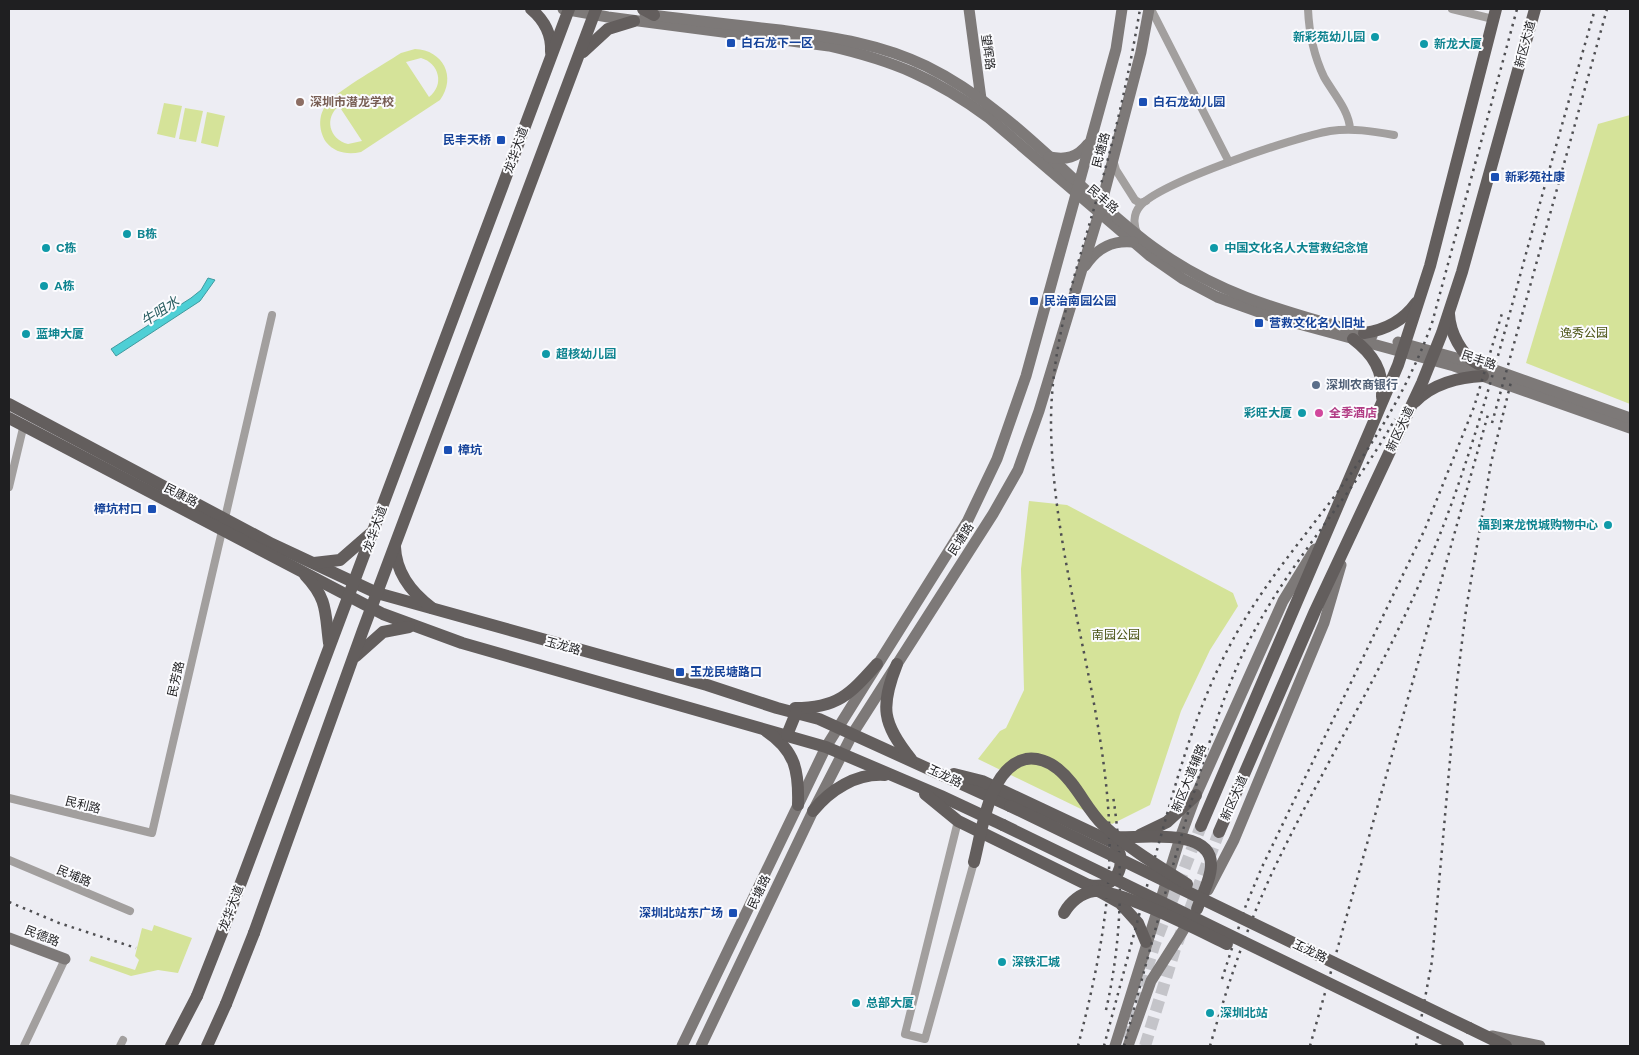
<svg xmlns="http://www.w3.org/2000/svg" width="1639" height="1055" font-family="'Public Sans','Noto Sans SC',sans-serif">
	<rect width="100%" height="100%" fill="#ededf3"/>
	<g fill="#d5e399" fill-rule="evenodd">
		<path d="M415 49C443 50 457 77 440 100L361 152C348 155 335 153 326 142 318 130 318 113 328 103 341 88 383 65 401 53ZM421 58C439 63 445 85 429 97L406 62ZM339 106 362 141 348 144C329 139 324 118 339 106Z"/>
		<polygon points="164,103 182,106 175,138 157,134"/>
		<polygon points="185,108 203,111 196,142 179,139"/>
		<polygon points="207,112 225,116 218,147 201,143"/>
		<polygon points="1630,115 1630,404 1526,363 1598,124"/>
		<polygon points="1029,501 1067,505 1233,593 1238,606 1210,650 1181,711 1150,805 1112,824 978,759 1000,731 1006,728 1024,690 1021,569"/>
		<polygon points="154,925 192,938 178,973 158,970 131,976 89,961 91,956 135,970 139,960 135,956 142,928 152,931"/>
	</g>
	<polygon fill="#4ecfd5" stroke="#409a9f" points="208,278 215,280 200,301 116,356 111,349 191,298 201,290"/>
	<g fill="none" stroke-linecap="round" stroke-linejoin="round">
		<g stroke="#c4c4c9" stroke-width="12" stroke-dasharray="12 6" stroke-linecap="butt">
			<polyline points="1126,1038 1154,946 1201,826"/>
			<polyline points="1145,1046 1175,949 1219,832"/>
		</g>
		<g stroke="#a29f9e" stroke-width="8">
			<polyline points="1151,9 1229,162"/>
			<path d="M1308 9C1309 32 1314 56 1324 77 1333 93 1349 110 1350 129"/>
			<polyline points="1452,9 1493,19"/>
			<polyline points="1113,160 1116,170 1135,200 1140,203 1146,201"/>
			<path d="M1138 235C1133 226 1133 214 1140 206 1161 182 1295 137 1330 131 1352 128 1372 131 1394 135"/>
			<polyline points="9,487 24,424"/>
			<polyline points="225,518 272,315"/>
			<polyline points="9,798 152,833 222,531"/>
			<polyline points="958,821 905,1034 925,1039 974,862"/>
			<polyline points="9,860 130,911"/>
			<polyline points="24,1046 65,959"/>
			<polyline points="120,1046 123,1040"/>
		</g>
		<g stroke="#7d7978" stroke-width="11">
			<path d="M563 9 608 17 829 46C894 61 935 78 989 118L1150 256 1183 279 1217 297 1273 317 1454 366 1630 428"/>
			<polyline points="969,9 981,99"/>
			<path d="M645 14C690 20 735 25 780 30 831 37 879 43 926 66 1014 109 1076 190 1153 247 1223 298 1292 313 1372 336"/>
			<path d="M1049 157C1066 160 1077 158 1088 144"/>
			<path d="M1085 266C1097 248 1112 240 1133 242"/>
			<polyline points="1398,342 1478,364 1630,418"/>
			<polyline points="1208,890 1234,840 1324,623 1341,565"/>
			<polyline points="9,938 65,959"/>
			<polyline points="1492,1036 1540,1046"/>
			<polyline points="682,1046 826,747 967,522 997,459 1026,376 1116,49 1122,9"/>
			<polyline points="701,1046 813,811 853,733 993,514 1018,470 1039,411 1099,213 1141,52 1149,9"/>
			<polyline points="1115,1046 1180,838 1196,795 1283,601 1315,549"/>
			<polyline points="1128,1046 1151,981 1191,918"/>
		</g>
		<g stroke="#635e5d" stroke-width="12">
			<path d="M531 9C544 20 552 34 551 52"/>
			<polyline points="643,9 654,15"/>
			<polyline points="583,52 608,29 634,21"/>
			<path d="M1449 314C1450 332 1461 355 1478 364"/>
			<path d="M1364 333C1386 330 1403 321 1416 303"/>
			<path d="M1353 339C1373 354 1384 371 1382 397"/>
			<path d="M1415 402C1432 384 1459 377 1483 376"/>
			<polyline points="9,404 272,544 377,593 707,685 777,708 819,719 1010,806"/>
			<polyline points="9,418 383,614 462,643 826,747 941,796 1003,825"/>
			<path d="M395 547C396 573 412 593 432 608"/>
			<polyline points="314,563 340,560 371,533"/>
			<path d="M305 575C328 599 325 613 329 643"/>
			<polyline points="356,656 383,632 409,627"/>
			<path d="M897 664C880 707 882 723 911 759"/>
			<path d="M795 708C838 708 850 694 877 664"/>
			<path d="M766 731C796 751 799 772 798 805"/>
			<polyline points="787,735 796,713"/>
			<path d="M954 774 982 781 1114 843C1130 863 1116 891 1089 885"/>
			<polyline points="925,794 958,821 1088,885 1120,903 1138,923 1146,942"/>
			<path d="M813 811C830 790 856 773 885 775"/>
			<polyline points="1201,826 1398,365 1430,266 1496,9"/>
			<polyline points="1219,832 1315,611 1422,383 1442,333 1462,272 1535,9"/>
			<polyline points="1140,835 1167,822 1196,795"/>
			<path d="M1113 837C1137 839 1212 826 1211 865 1211 879 1202 895 1197 909"/>
			<polyline points="225,925 569,9"/>
			<polyline points="254,933 363,630 596,9"/>
			<polyline points="1469,1028 1506,1046"/>
			<polyline points="171,1046 197,996"/>
			<polyline points="207,1046 226,1004"/>
		</g>
		<g stroke="#4f4f52" stroke-width="2.5" stroke-dasharray="2.5 5" stroke-linecap="butt">
			<polyline points="1492,423 1607,9"/>
			<polyline points="9,902 59,923 136,948"/>
			<polyline points="1222,979 1246,905 1262,867 1425,529 1474,407 1503,310"/>
			<path d="M1106 1010C1122 940 1124 867 1113 796"/>
			<path d="M1078 1046C1097 973 1113 897 1109 821 1102 687 1052 558 1051 423 1051 347 1074 277 1095 205 1114 141 1129 75 1140 9"/>
			<path d="M1104 1046C1123 975 1142 903 1162 832 1181 764 1200 698 1235 636 1270 573 1319 521 1359 462 1389 418 1414 373 1432 323L1517 9"/>
			<path d="M1124 1046C1146 964 1168 881 1192 799 1209 744 1224 690 1250 639 1290 561 1352 496 1395 419"/>
			<path d="M1210 1046C1227 987 1246 929 1272 873 1323 766 1387 665 1432 554 1471 460 1497 360 1524 261 1547 177 1571 93 1595 9"/>
			<polyline points="1310,1046 1489,411"/>
			<polyline points="1416,1046 1432,961 1457,682 1466,610 1491,463 1511,382"/>
		</g>
		<g stroke="#635e5d" stroke-width="12">
			<polyline points="1010,806 1469,1028"/>
			<polyline points="1003,825 1458,1046"/>
			<path d="M974 862C982 831 989 767 1026 759 1037 757 1050 762 1058 769 1077 784 1086 809 1103 825 1128 848 1158 866 1187 884"/>
			<path d="M1064 913C1070 902 1081 893 1094 891 1119 889 1200 931 1227 944"/>
			<polyline points="197,996 225,925"/>
			<polyline points="226,1004 254,933"/>
		</g>
	</g>
	<g fill="#0f9aa8" stroke="#fbfbfe" stroke-width="2">
		<circle cx="1375" cy="37" r="5"/>
		<circle cx="1424" cy="44" r="5"/>
		<circle cx="127" cy="234" r="5"/>
		<circle cx="46" cy="248" r="5"/>
		<circle cx="1214" cy="248" r="5"/>
		<circle cx="44" cy="286" r="5"/>
		<circle cx="26" cy="334" r="5"/>
		<circle cx="546" cy="354" r="5"/>
		<circle cx="1302" cy="413" r="5"/>
		<circle cx="1608" cy="525" r="5"/>
		<circle cx="1002" cy="962" r="5"/>
		<circle cx="856" cy="1003" r="5"/>
		<circle cx="1210" cy="1013" r="5"/>
	</g>
	<g fill="#1a4fb4" stroke="#fbfbfe" stroke-width="2">
		<rect x="726" y="38" width="10" height="10" rx="2.5"/>
		<rect x="1138" y="97" width="10" height="10" rx="2.5"/>
		<rect x="496" y="135" width="10" height="10" rx="2.5"/>
		<rect x="1490" y="172" width="10" height="10" rx="2.5"/>
		<rect x="1029" y="296" width="10" height="10" rx="2.5"/>
		<rect x="1254" y="318" width="10" height="10" rx="2.5"/>
		<rect x="443" y="445" width="10" height="10" rx="2.5"/>
		<rect x="147" y="504" width="10" height="10" rx="2.5"/>
		<rect x="675" y="667" width="10" height="10" rx="2.5"/>
		<rect x="728" y="908" width="10" height="10" rx="2.5"/>
	</g>
	<circle fill="#8d6e63" stroke="#fbfbfe" stroke-width="2" cx="300" cy="102" r="5"/>
	<circle fill="#5c6f8a" stroke="#fbfbfe" stroke-width="2" cx="1316" cy="385" r="5"/>
	<circle fill="#d1479c" stroke="#fbfbfe" stroke-width="2" cx="1319" cy="413" r="5"/>
	<g text-anchor="middle" stroke-width="4" stroke-linejoin="round" paint-order="stroke">
		<g font-size="12" font-weight="bold" fill="#0d838f" stroke="#fbfbfe" text-anchor="start">
			<text x="1365" y="41" text-anchor="end">新彩苑幼儿园</text>
			<text x="1434" y="48">新龙大厦</text>
			<text x="137" y="238">B栋</text>
			<text x="56" y="252">C栋</text>
			<text x="1224" y="252">中国文化名人大营救纪念馆</text>
			<text x="54" y="290">A栋</text>
			<text x="36" y="338">蓝坤大厦</text>
			<text x="556" y="358">超核幼儿园</text>
			<text x="1292" y="417" text-anchor="end">彩旺大厦</text>
			<text x="1598" y="529" text-anchor="end">福到来龙悦城购物中心</text>
			<text x="1012" y="966">深铁汇城</text>
			<text x="866" y="1007">总部大厦</text>
			<text x="1220" y="1017">深圳北站</text>
		</g>
		<g font-size="12" font-weight="bold" fill="#164399" stroke="#fbfbfe" text-anchor="start">
			<text x="741" y="47">白石龙下一区</text>
			<text x="1153" y="106">白石龙幼儿园</text>
			<text x="491" y="144" text-anchor="end">民丰天桥</text>
			<text x="1505" y="181">新彩苑社康</text>
			<text x="1044" y="305">民治南园公园</text>
			<text x="1269" y="327">营救文化名人旧址</text>
			<text x="458" y="454">樟坑</text>
			<text x="142" y="513" text-anchor="end">樟坑村口</text>
			<text x="690" y="676">玉龙民塘路口</text>
			<text x="723" y="917" text-anchor="end">深圳北站东广场</text>
		</g>
		<g font-size="12" fill="#1f1f21" stroke="#fbfbfe">
			<text transform="translate(1525 44) rotate(-75)" y="4">新区大道</text>
			<text transform="translate(988 52) rotate(82)" y="4">望辉路</text>
			<text transform="translate(516 150) rotate(-70)" y="4">龙华大道</text>
			<text transform="translate(1101 150) rotate(-75)" y="4">民塘路</text>
			<text transform="translate(1103 199) rotate(41)" y="4">民丰路</text>
			<text transform="translate(1479 360) rotate(19)" y="4">民丰路</text>
			<text transform="translate(1400 429) rotate(-65)" y="4">新区大道</text>
			<text transform="translate(181 495) rotate(27)" y="4">民康路</text>
			<text transform="translate(375 529) rotate(-70)" y="4">龙华大道</text>
			<text transform="translate(961 539) rotate(-57)" y="4">民塘路</text>
			<text transform="translate(563 646) rotate(15)" y="4">玉龙路</text>
			<text transform="translate(176 679) rotate(-77)" y="4">民芳路</text>
			<text transform="translate(945 776) rotate(25)" y="4">玉龙路</text>
			<text transform="translate(1189 778) rotate(-68)" y="4">新区大道辅路</text>
			<text transform="translate(1234 798) rotate(-66)" y="4">新区大道</text>
			<text transform="translate(83 805) rotate(14)" y="4">民利路</text>
			<text transform="translate(74 876) rotate(23)" y="4">民埔路</text>
			<text transform="translate(759 892) rotate(-65)" y="4">民塘路</text>
			<text transform="translate(231 908) rotate(-69)" y="4">龙华大道</text>
			<text transform="translate(42 936) rotate(21)" y="4">民德路</text>
			<text transform="translate(1310 951) rotate(26)" y="4">玉龙路</text>
		</g>
		<g font-size="12" font-weight="bold" fill="#785e54" stroke="#fbfbfe" text-anchor="start">
			<text x="310" y="106">深圳市潜龙学校</text>
		</g>
		<g font-size="12" fill="#495213" stroke="#fbfbfe">
			<text x="1584" y="337">逸秀公园</text>
			<text x="1116" y="639">南园公园</text>
		</g>
		<g font-size="12" font-weight="bold" fill="#4e5e75" stroke="#fbfbfe" text-anchor="start">
			<text x="1326" y="389">深圳农商银行</text>
		</g>
		<g font-size="12" font-weight="bold" fill="#b23c85" stroke="#fbfbfe" text-anchor="start">
			<text x="1329" y="417">全季酒店</text>
		</g>
		<g font-size="14" font-style="italic" fill="#275c5f" stroke="#fbfbfe">
			<text transform="translate(160 311) rotate(-33)" y="5">牛咀水</text>
		</g>
	</g>
	<rect width="1639" height="1055" fill="none" stroke="#1f1f21" stroke-width="20"/>
</svg>
